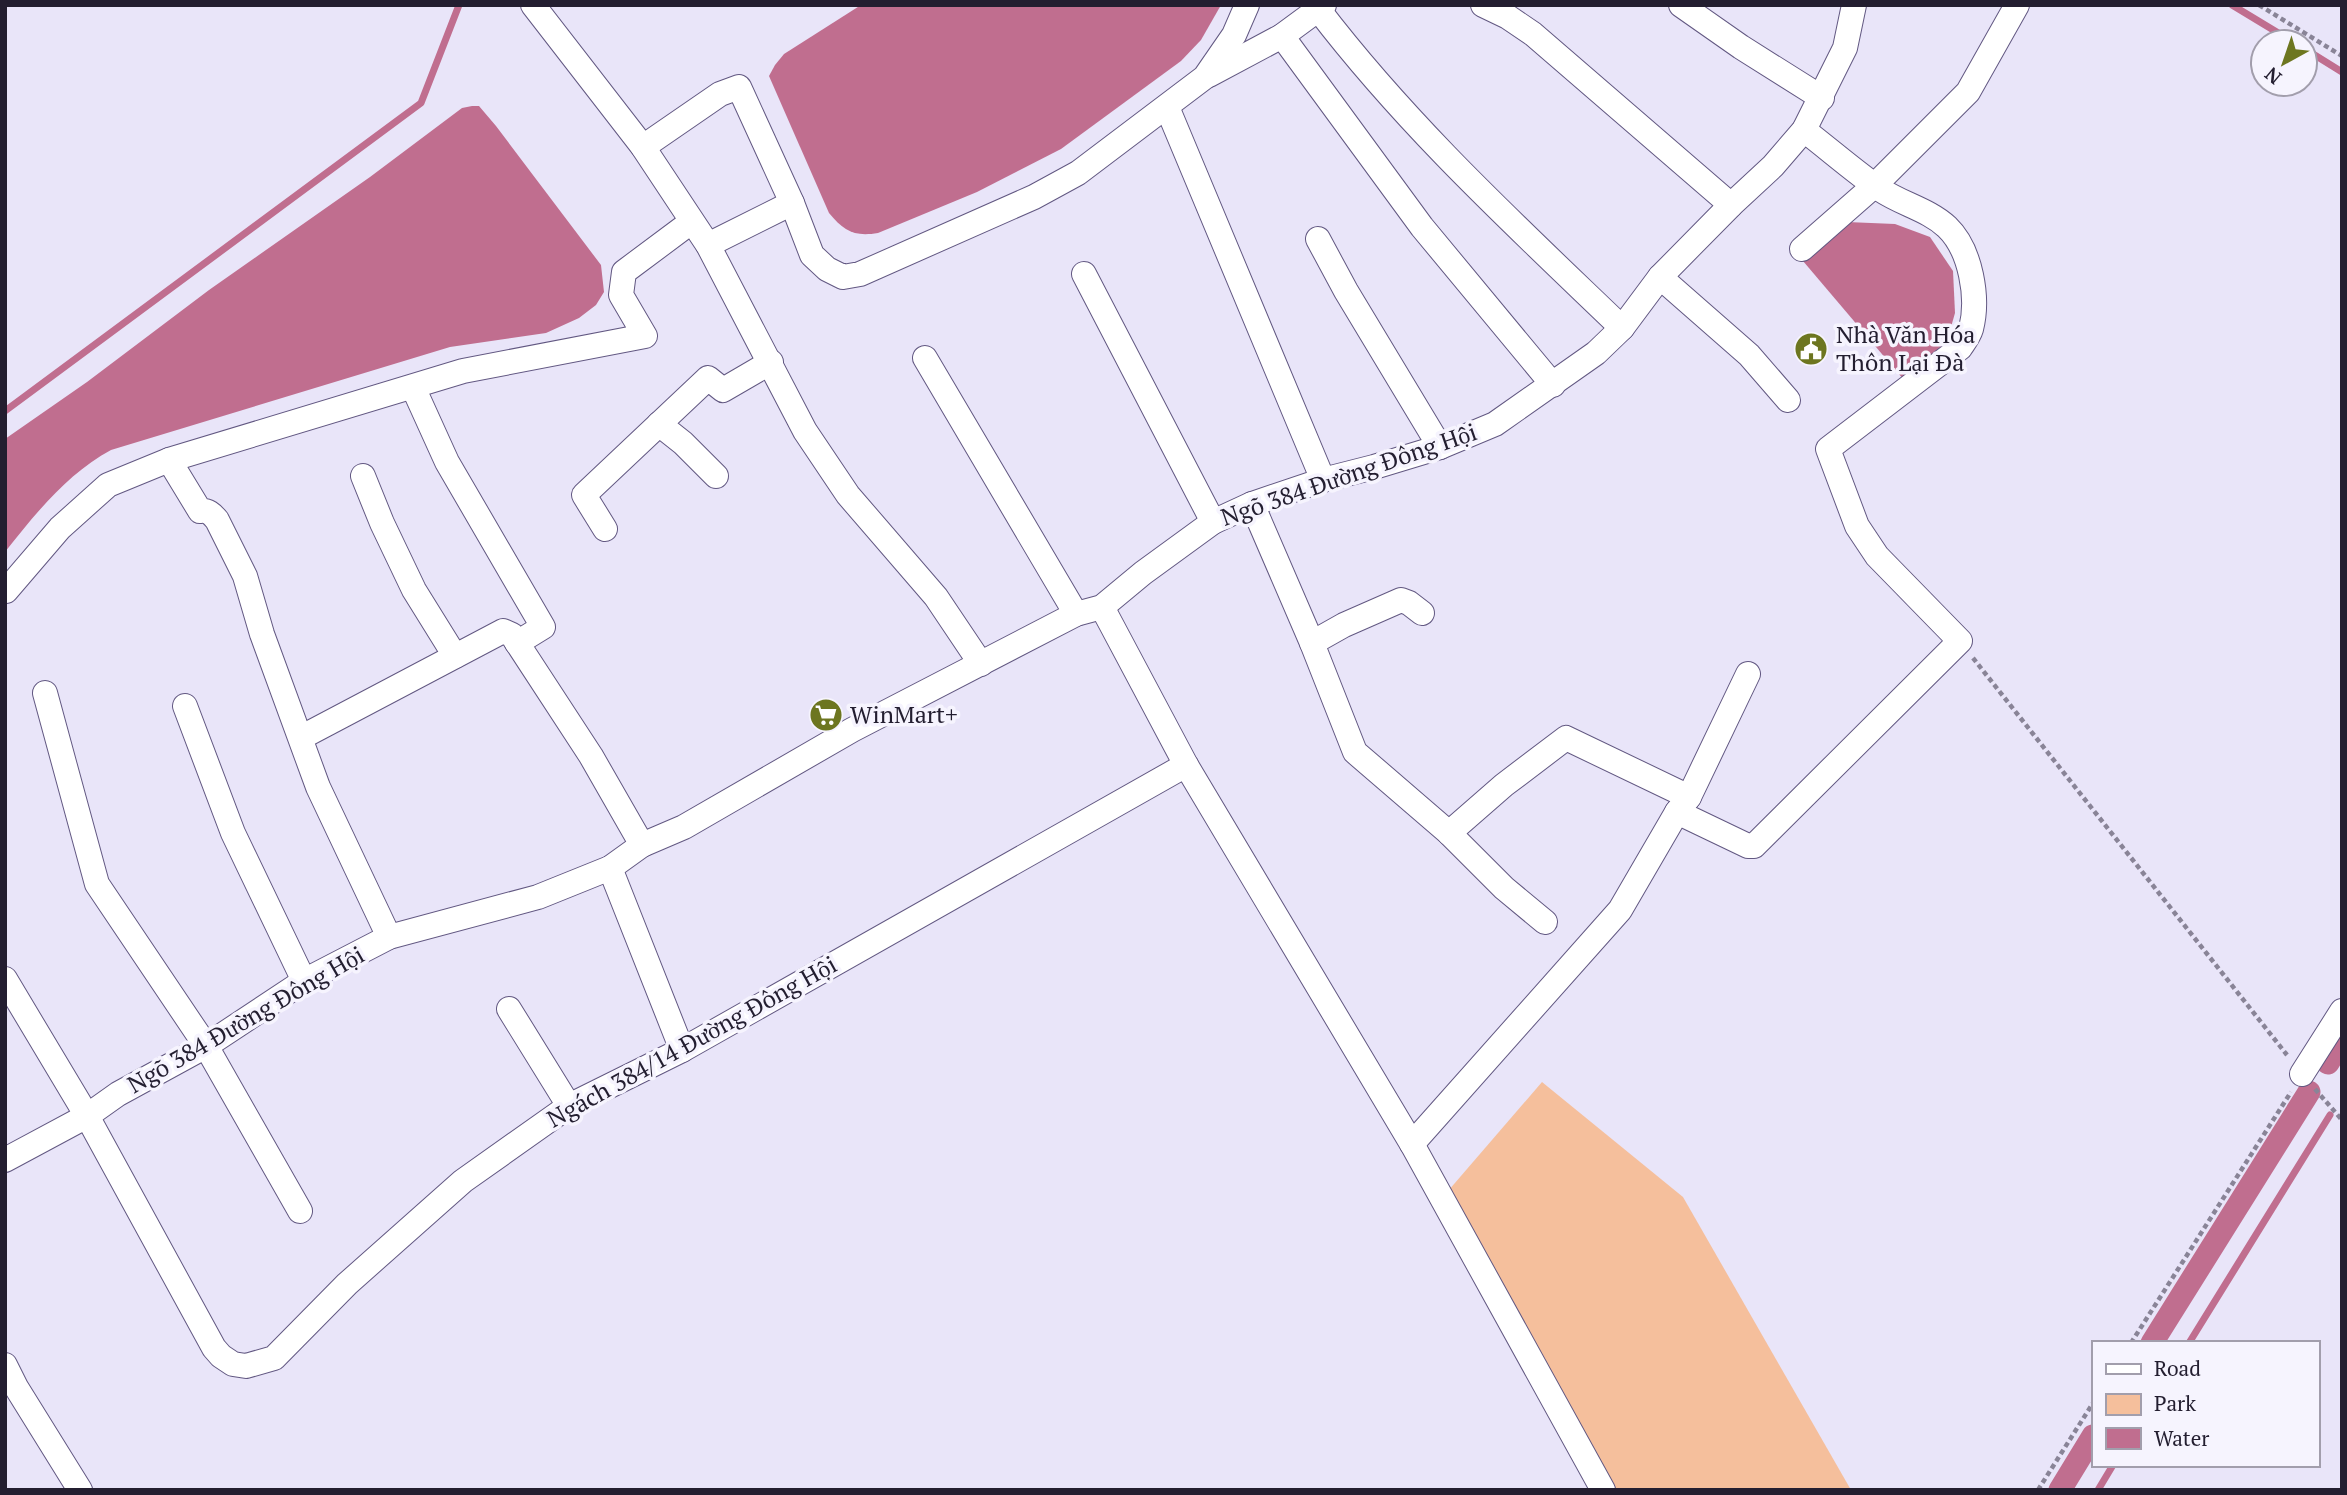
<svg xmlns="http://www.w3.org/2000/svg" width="2347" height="1495" font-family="'PT Serif',serif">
	<rect width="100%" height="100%" fill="#e9e5f9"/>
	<polygon fill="#f5bf9c" points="1542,1082 1683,1197 1851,1490 1603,1490 1442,1198"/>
	<g fill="#c06e8f">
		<path d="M861 5H1221L1201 40 1181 61 1061 149 977 192 878 233C854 237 844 231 829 213L769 76 775 65 784 54Z"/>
		<path d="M472 106H479L496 126 601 265 604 292 596 305 579 318 546 333 450 347 111 450C68 473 35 514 5 552V439L87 382 209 290 370 177 462 108Z"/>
		<polygon points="1847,222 1895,224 1930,237 1953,271 1955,313 1947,341 1904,380 1803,261"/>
	</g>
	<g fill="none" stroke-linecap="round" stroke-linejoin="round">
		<g stroke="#c06e8f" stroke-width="7">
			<polyline points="2232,5 2293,42"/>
			<polyline points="2305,49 2342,72"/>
			<polyline points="5,411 421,103 459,5"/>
			<polyline points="2189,1343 2330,1115"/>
			<polyline points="2098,1490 2113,1465"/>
		</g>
		<g stroke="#c06e8f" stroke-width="23">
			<polyline points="2328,1063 2342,1040"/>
			<polyline points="2152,1343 2309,1092"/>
			<polyline points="2060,1490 2093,1436"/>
		</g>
		<defs>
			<g id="minor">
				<polyline points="533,5 643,147 708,245 805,431 848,495 936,597 981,664"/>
				<polyline points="1483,5 1508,17 1533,34 1731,205"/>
				<polyline points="1681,5 1741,47 1822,98"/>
				<path d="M1318 9C1408 127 1516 226 1622 328"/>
				<polyline points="1282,36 1422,227 1553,385"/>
				<polyline points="1209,75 1282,36 1324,5"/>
				<polyline points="1167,107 1323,480"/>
				<polyline points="643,147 720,94 739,87 792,203 812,255 827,269 843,277 860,274 1034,197 1078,173 1205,77 1234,35 1247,5"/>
				<polyline points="1318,239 1346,291 1440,447"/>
				<polyline points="708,245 792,203"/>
				<polyline points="1802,249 1875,185 1968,92 2017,5"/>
				<polyline points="1084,274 1213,522"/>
				<polyline points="1660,277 1749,355 1788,400"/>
				<polyline points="925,358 1076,614"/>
				<polyline points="413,387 447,462 543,627 517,643"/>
				<polyline points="659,424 683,443 716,476"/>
				<path d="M169 460 200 511C208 510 212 514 217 520L245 576 262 634 318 787 389 937"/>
				<polyline points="363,476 382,523 414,590 455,656"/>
				<polyline points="1252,504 1312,643 1355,752 1449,833 1504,888 1545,922"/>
				<polyline points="605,529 584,495 708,378 723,390 771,362"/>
				<polyline points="6,591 60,528 108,485 169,460 463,371 645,336 621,295 624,272 691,222"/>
				<polyline points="1102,607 1186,765 1412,1144 1603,1490"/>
				<polyline points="1312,643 1344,625 1401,600 1409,603 1422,613"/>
				<polyline points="45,693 97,884 206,1046 300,1211"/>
				<polyline points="185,706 233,833 304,981"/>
				<polyline points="302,737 503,631 512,635 591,756 642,845"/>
				<path d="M1677 812 1748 846H1754L1960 641 1877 556 1857 526 1828 449 1960 348C1964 342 1969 336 1971 329 1979 298 1971 250 1947 227 1929 210 1902 204 1881 190 1855 172 1830 150 1804 130"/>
				<polyline points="1449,833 1504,785 1566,738 1689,797"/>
				<polyline points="610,868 682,1050"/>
				<polyline points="5,979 87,1116 214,1348 221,1356 233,1364 246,1366 274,1358 347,1284 463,1181 569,1106 682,1050 1186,765"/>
				<polyline points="509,1009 569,1106"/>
				<polyline points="2302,1074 2342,1011"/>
				<polyline points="1412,1144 1620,910 1677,812 1689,797 1748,674"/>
				<polyline points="5,1160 87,1116 118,1094 206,1046 304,981 389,937 538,897 610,868 642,845 684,827 852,730 1076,614 1102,607 1143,573 1213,522 1252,504 1323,480 1374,467 1440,447 1495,424 1596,353 1622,328 1660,277 1731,205 1773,166 1804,130 1845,48 1854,5"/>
				<polyline points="5,1365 16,1387 80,1490"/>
			</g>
		</defs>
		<use href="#minor" stroke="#625882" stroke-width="26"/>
		<g stroke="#898497" stroke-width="4.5" stroke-dasharray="5 3.5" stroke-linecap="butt">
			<polyline points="2259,5 2342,56"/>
			<polyline points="1973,658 2287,1055"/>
			<polyline points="2315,1089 2342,1120"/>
			<polyline points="2131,1343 2291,1092"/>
			<polyline points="2038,1490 2093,1403"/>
		</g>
		<use href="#minor" stroke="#fff" stroke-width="24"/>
	</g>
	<defs>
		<symbol id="civic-disc" viewBox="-11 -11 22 22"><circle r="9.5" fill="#6d7620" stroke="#f6f4fe"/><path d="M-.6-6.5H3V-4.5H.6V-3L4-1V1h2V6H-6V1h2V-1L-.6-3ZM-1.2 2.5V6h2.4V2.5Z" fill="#fff"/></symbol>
		<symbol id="supermarket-disc" viewBox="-11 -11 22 22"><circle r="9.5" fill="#6d7620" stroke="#f6f4fe"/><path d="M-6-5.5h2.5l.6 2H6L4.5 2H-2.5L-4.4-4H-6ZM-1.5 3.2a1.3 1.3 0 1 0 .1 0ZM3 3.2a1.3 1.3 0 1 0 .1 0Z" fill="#fff"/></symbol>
	</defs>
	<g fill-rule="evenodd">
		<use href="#civic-disc" x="1792" y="330" width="38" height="38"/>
		<use href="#supermarket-disc" x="807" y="696" width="38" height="38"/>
	</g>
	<g text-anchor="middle" stroke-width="7" stroke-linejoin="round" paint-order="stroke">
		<g font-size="24" fill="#231e30" stroke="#f6f4fe" text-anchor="start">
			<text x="1836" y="343">Nhà Văn Hóa<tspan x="1836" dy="28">Thôn Lại Đà</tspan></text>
			<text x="850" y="723">WinMart+</text>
		</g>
		<g font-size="24" fill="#231e30" stroke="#f6f4fe">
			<text transform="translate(1349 475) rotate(-19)" y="8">Ngõ 384 Đường Đông Hội</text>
			<text transform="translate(246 1020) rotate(-30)" y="8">Ngõ 384 Đường Đông Hội</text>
			<text transform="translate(692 1042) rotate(-29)" y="8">Ngách 384/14 Đường Đông Hội</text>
		</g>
	</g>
	<rect width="2347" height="1495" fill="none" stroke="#231e30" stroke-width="14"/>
	<rect x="2092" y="1341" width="228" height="126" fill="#f6f4fe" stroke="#a29eac" stroke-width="2"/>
	<rect x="2106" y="1364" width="35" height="10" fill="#ffffff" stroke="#a29eac" stroke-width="2"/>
	<text x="2154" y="1376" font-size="21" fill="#231e30">Road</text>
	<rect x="2106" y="1394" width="35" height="21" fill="#f5bf9c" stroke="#a29eac" stroke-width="2"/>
	<text x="2154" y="1411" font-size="21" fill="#231e30">Park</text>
	<rect x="2106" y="1428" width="35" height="21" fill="#c06e8f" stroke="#a29eac" stroke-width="2"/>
	<text x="2154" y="1446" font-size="21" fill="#231e30">Water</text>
	<g transform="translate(2284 63) rotate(220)"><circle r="33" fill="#f6f4fe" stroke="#a29eac" stroke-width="2"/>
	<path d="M0-5L12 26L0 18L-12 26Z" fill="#6d7620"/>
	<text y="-10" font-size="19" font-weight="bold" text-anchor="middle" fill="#231e30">N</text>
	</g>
</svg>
